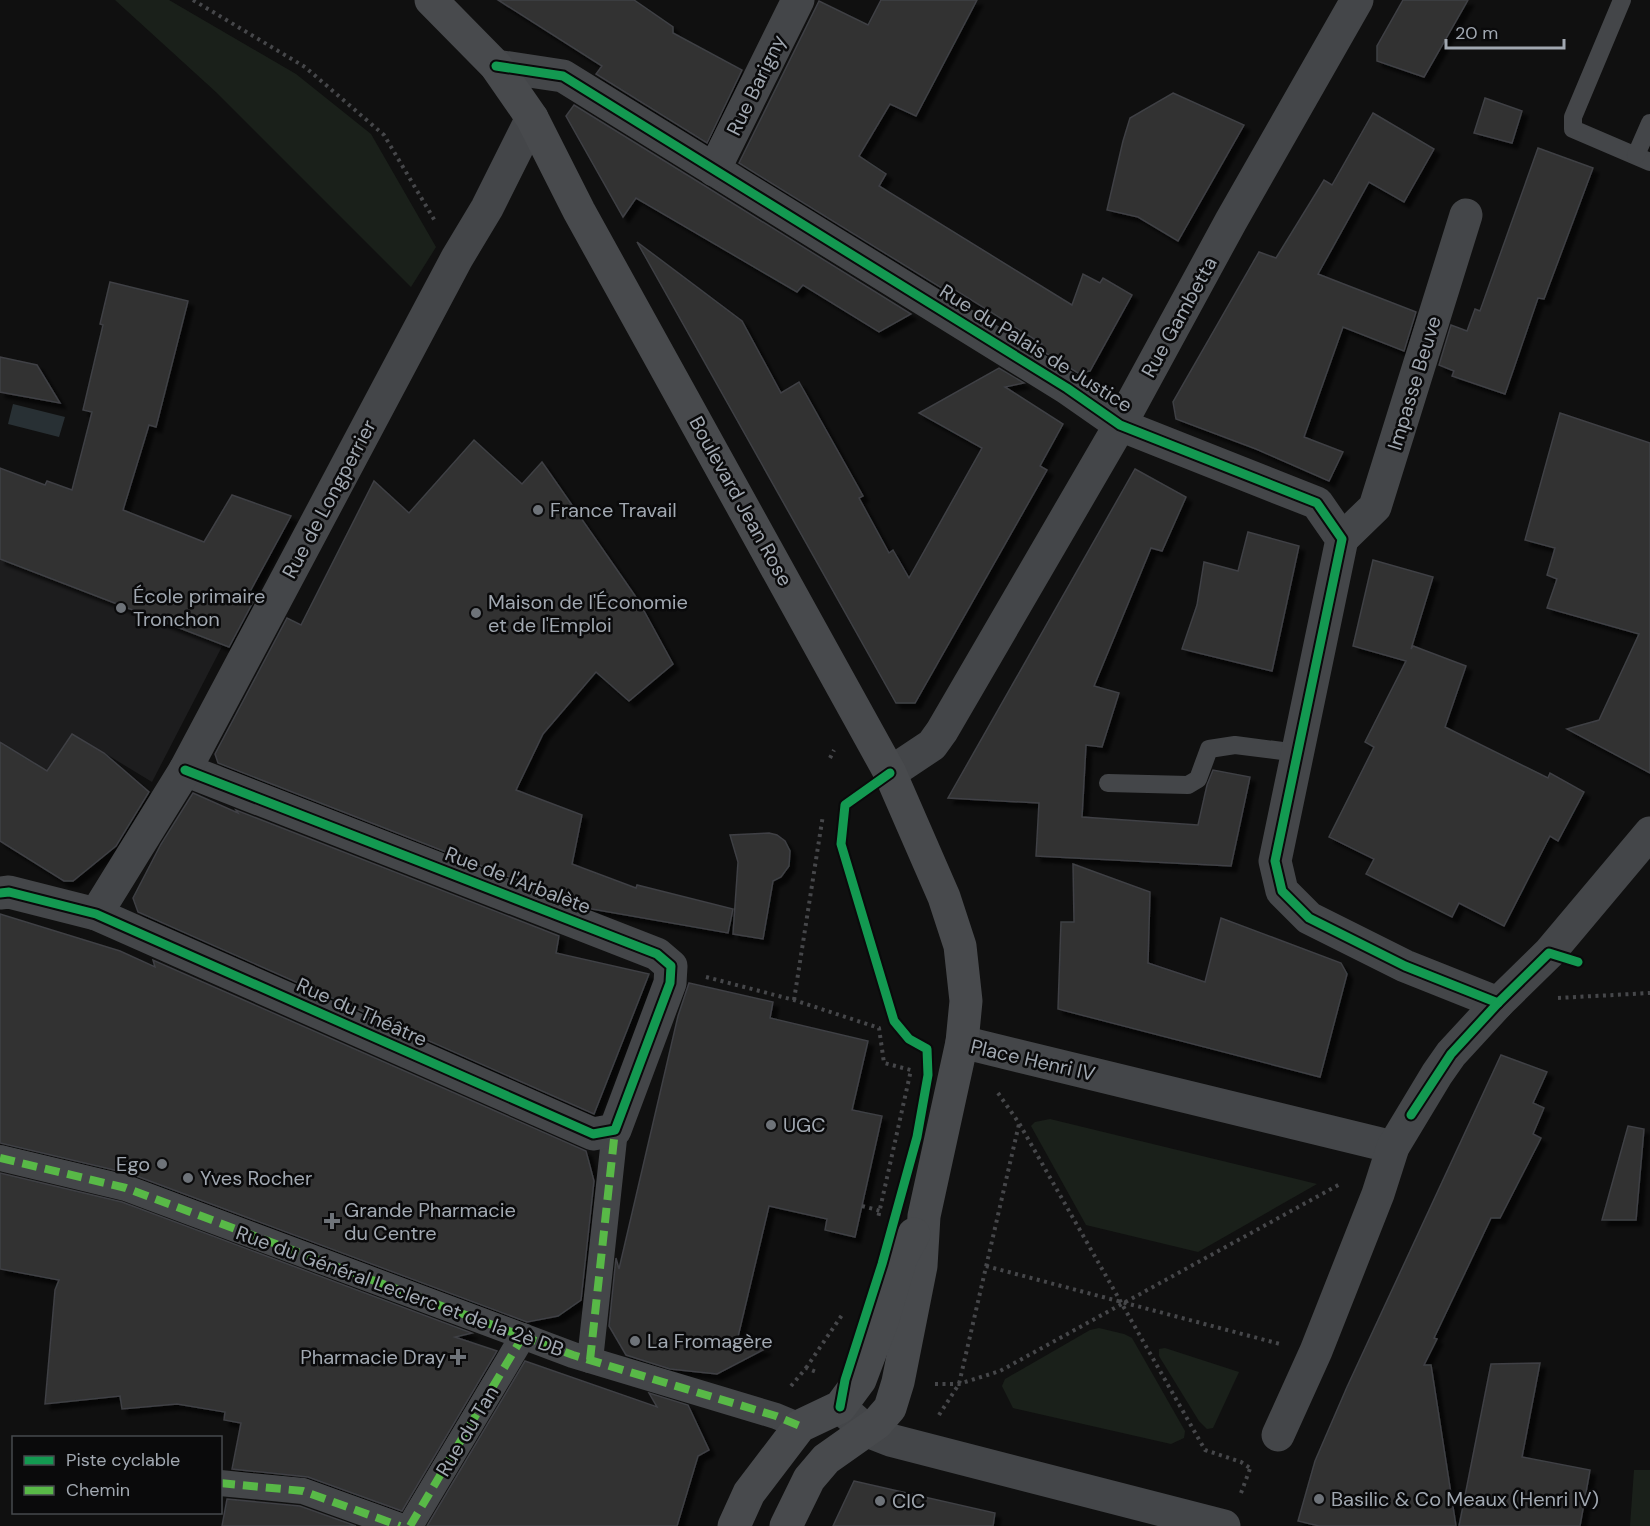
<svg xmlns="http://www.w3.org/2000/svg" width="1650" height="1526" font-family="'DM Sans',sans-serif">
<defs>
<filter id="shadow"><feDropShadow dx="5.5" dy="5.5" stdDeviation="1.5" flood-color="#0009"/></filter>
</defs>
<rect width="100%" height="100%" fill="#101010"/>
<path fill="#1d1d1e" d="M0,468L44,485L47,481L195,538L193,543L260,573L152,782L73,734L47,771L0,741Z"/>
<g fill="#1a201a">
<path d="M115,0H169L296,74L371,134L436,247L411,287L217,93Z"/>
<path d="M1050,1119L1317,1184L1198,1252L1086,1225L1031,1126L1035,1122Z"/>
<path d="M1099,1328L1124,1334L1132,1338L1185,1431L1184,1438L1171,1444L1013,1408L1002,1386L1005,1379L1090,1330Z"/>
<path d="M1165,1348L1239,1372L1213,1428L1207,1429L1199,1421L1159,1356V1349Z"/>
<path d="M1634,1470H1650V1526H1630Z"/>
</g>
<path fill="#283034" d="M13,404L65,417L59,437L8,424Z"/>
<g fill="#303133" stroke="#3f4044" stroke-width="1.5" filter="url(#shadow)">
<path d="M498,0H634L673,27V33L742,70L707,143L596,74L602,66Z"/>
<path d="M881,0H977L916,116L890,104L859,156L886,174L879,186L1072,305L1083,274L1100,283L1103,278L1132,295L1090,371L1078,373L1036,347L1042,344L954,289L948,292L739,163L819,1L868,25Z"/>
<path d="M1403,0H1468L1424,77L1377,61V46Z"/>
<path d="M1173,93L1244,125L1178,241L1138,217L1107,210L1123,141L1130,118Z"/>
<path d="M1485,98L1522,111L1512,143L1474,133Z"/>
<path d="M574,105L705,186L911,314L879,332L803,285L797,292L636,198L623,217L566,116Z"/>
<path d="M1373,113L1434,149L1404,202L1369,182L1318,274L1416,312L1404,351L1343,327L1304,437L1343,452L1329,481L1256,449L1176,419L1173,402L1259,252L1276,258L1324,180L1332,185Z"/>
<path d="M1538,148L1593,168L1544,299L1538,298L1505,394L1452,376L1454,371L1439,365L1451,325L1467,331L1475,309L1480,311Z"/>
<path d="M637,242L742,321L781,393L799,382L863,496L859,498L889,553L893,550L909,578L982,448L919,413L999,368L1024,383L1005,387L1063,424L1040,466L1047,470L915,703H896Z"/>
<path d="M110,282L188,301L156,427L149,425L123,510L204,542L232,495L291,516L246,599L253,602L229,647L0,559V468L45,485L47,481L72,490L92,412L83,410L103,325L100,324Z"/>
<path d="M0,357L37,365L60,403L0,392Z"/>
<path d="M1560,413L1650,443V773L1567,729L1599,720L1639,634L1547,608L1557,579L1547,575L1555,548L1525,540Z"/>
<path d="M474,440L522,484L542,462L638,600L673,664L629,701L596,672L543,734L516,790L582,815L572,864L636,888L637,885L733,909L728,933L592,909L218,763L215,754L287,618L301,625L374,481L409,513Z"/>
<path d="M1135,469L1186,497L1162,551L1151,548L1094,686L1119,693L1102,747L1086,745L1082,817L1198,825L1207,785L1213,770L1250,777L1231,866L1036,856L1039,803L948,798Z"/>
<path d="M1248,532L1299,546L1272,671L1182,649L1197,605L1204,562L1238,571Z"/>
<path d="M1373,560L1433,577L1411,649L1413,646L1466,666L1445,727L1548,778L1550,773L1584,792L1558,841L1550,836L1504,926L1459,903L1452,917L1366,874L1374,859L1329,837L1374,747L1365,742L1406,661L1353,646Z"/>
<path d="M72,734L104,753L149,792L116,846L73,881H64L0,841V742L47,771Z"/>
<path d="M193,793L238,813L236,810L559,936L556,953L649,974L594,1114L138,912L133,898L161,844Z"/>
<path d="M769,833L777,835L785,841L790,851L789,866L781,877L773,881L763,939L733,934L738,862L730,835Z"/>
<path d="M1073,864L1150,892L1148,963L1205,982L1221,918L1341,963L1347,974L1320,1077L1058,1009L1061,922H1074Z"/>
<path d="M0,914L120,951L155,967L153,960L586,1151L594,1181L581,1300L558,1316L527,1322L131,1174L0,1143Z"/>
<path d="M689,983L773,1002L770,1018L868,1041L852,1110L882,1116L855,1237L825,1230L827,1219L769,1206L737,1341L765,1349L717,1374L670,1369L626,1355L609,1326L616,1258L619,1269L678,1016Z"/>
<path d="M1501,1055L1547,1072L1533,1103L1544,1108L1533,1134L1541,1138L1500,1218H1491L1434,1338L1437,1339L1424,1365H1431L1456,1526H1319L1298,1521L1315,1461L1347,1387Z"/>
<path d="M1628,1126L1644,1129L1636,1220H1602Z"/>
<path d="M0,1173L122,1202L472,1333L455,1337L497,1351L402,1511L308,1477L232,1469L241,1423L224,1420L225,1412L177,1404L122,1409L120,1396L45,1404L55,1290L59,1280L0,1269Z"/>
<path d="M525,1361L657,1407L649,1393L688,1405L709,1450L698,1456L677,1526H427Z"/>
<path d="M1540,1363L1522,1457L1590,1470L1580,1526H1459L1491,1364Z"/>
<path d="M854,1481L995,1513L993,1526H833Z"/>
<path d="M227,1499L300,1506L356,1526H222Z"/>
</g>
<g fill="none" stroke-linecap="round" stroke-linejoin="round">
<g stroke="#46474a" stroke-width="4" stroke-dasharray="3 4.5" stroke-linecap="butt">
<path d="M193,0L305,67L384,135L435,221"/>
<path d="M830,758L834,750"/>
<path d="M706,977L794,1000L879,1028L884,1063L911,1070L878,1218"/>
<path d="M1558,998L1650,993"/>
<path d="M794,1000L823,815"/>
<path d="M998,1093L1019,1123L1205,1450L1241,1462L1250,1468"/>
<path d="M862,1206L881,1211"/>
<path d="M986,1266L1280,1344"/>
<path d="M806,1368L842,1315"/>
<path d="M935,1384H959L1000,1371L1342,1183"/>
<path d="M791,1386L806,1368L819,1373"/>
<path d="M939,1415L959,1384L1019,1124"/>
<path d="M1241,1493L1251,1466"/>
</g>
<g stroke="#444649" stroke-width="18">
<path d="M1622,0L1573,117V129L1650,162"/>
<path d="M1636,155L1650,123"/>
<path d="M1108,783L1188,785L1198,779L1209,749L1235,745L1298,753"/>
</g>
<g stroke="#444649" stroke-width="26">
<path d="M0,1158L126,1188L573,1355L776,1416L800,1426"/>
<path d="M590,1360L615,1130"/>
<path d="M220,1483L303,1491L400,1526"/>
<path d="M410,1526L523,1336"/>
</g>
<g stroke="#444649" stroke-width="33">
<path d="M496,66L563,76L1067,388L1120,425L1317,503L1342,539L1275,861L1282,891L1309,918L1405,966L1498,1003"/>
<path d="M714,170L798,0"/>
<path d="M1342,539L1375,507L1466,215"/>
<path d="M890,773L932,745L942,731L1120,425L1231,221L1357,0"/>
<path d="M0,893L9,892L96,914L593,1134L615,1130L670,983L671,966L657,954L185,770"/>
<path d="M96,914L185,770L457,258L487,208L532,118"/>
<path d="M962,1042L1393,1147"/>
<path d="M1278,1435L1316,1351L1378,1194L1393,1147L1437,1074L1451,1054L1498,1003L1549,953L1650,833"/>
</g>
<path stroke="#444649" stroke-width="33" d="M840,1407L867,1431L890,1440L1224,1526"/>
<g stroke="#484a4d" stroke-width="33">
<path d="M431,0L496,66L532,118L579,211L890,773L944,897L960,946L966,1001L962,1042L924,1216L921,1266L898,1382L890,1408L877,1423L826,1459L809,1479L786,1526"/>
<path d="M734,1526L749,1493L800,1426L840,1407L860,1380L883,1319L901,1258L914,1234"/>
</g>
<g stroke="#58b947" stroke-width="8" stroke-dasharray="15 8" stroke-linecap="butt">
<path d="M0,1158L126,1188L573,1355L776,1416L800,1426"/>
<path d="M590,1360L615,1130"/>
<path d="M220,1483L303,1491L400,1526"/>
<path d="M410,1526L523,1336"/>
</g>
<defs>
<g id="cycleway">
<path d="M496,66L563,76L1067,388L1120,425L1317,503L1342,539L1275,861L1282,891L1309,918L1405,966L1498,1003"/>
<path d="M0,893L9,892L96,914L593,1134L615,1130L670,983L671,966L657,954L185,770"/>
<path d="M1411,1115L1451,1054L1498,1003L1549,953L1578,962"/>
<path d="M840,1407L845,1380L882,1264L917,1137L928,1075L927,1049L909,1039L894,1021L841,844L845,805L890,773"/>
</g>
</defs>
<use href="#cycleway" stroke="#0a0a0b" stroke-width="13"/>
<use href="#cycleway" stroke="#139951" stroke-width="9"/>
</g>
<g fill="#6e7379" stroke="#0a0a0b" stroke-width="2">
<circle cx="538" cy="510" r="6"/>
<circle cx="121" cy="608" r="6"/>
<circle cx="476" cy="613" r="6"/>
<circle cx="771" cy="1125" r="6"/>
<circle cx="162" cy="1164" r="6"/>
<circle cx="188" cy="1178" r="6"/>
<path d="M329 1212h6v6h6v6h-6v6h-6v-6h-6v-6h6z"/>
<circle cx="635" cy="1341" r="6"/>
<path d="M455 1348h6v6h6v6h-6v6h-6v-6h-6v-6h6z"/>
<circle cx="1319" cy="1499" r="6"/>
<circle cx="880" cy="1501" r="6"/>
</g>
<g text-anchor="middle" dominant-baseline="central" stroke-width="5" stroke-linejoin="round" paint-order="stroke">
<g font-size="20" fill="#a1a8b1" stroke="#0a0a0b">
<text transform="translate(756 85) rotate(-64)">Rue Barigny</text>
<text transform="translate(1179 317) rotate(-61)">Rue Gambetta</text>
<text transform="translate(1036 348) rotate(32)">Rue du Palais de Justice</text>
<text transform="translate(1414 383) rotate(-73)">Impasse Beuve</text>
<text transform="translate(329 499) rotate(-62)">Rue de Longperrier</text>
<text transform="translate(741 501) rotate(61)">Boulevard Jean Rose</text>
<text transform="translate(518 880) rotate(21)">Rue de l'Arbalète</text>
<text transform="translate(362 1012) rotate(24)">Rue du Théâtre</text>
<text transform="translate(1033 1060) rotate(13)">Place Henri IV</text>
<text transform="translate(400 1291) rotate(20)">Rue du Général Leclerc et de la 2è DB</text>
<text transform="translate(467 1431) rotate(-59)">Rue du Tan</text>
</g>
<g font-size="20" fill="#a1a8b1" stroke="#0a0a0b" text-anchor="start">
<text x="550" y="510">France Travail</text>
<text x="133" y="596">École primaire<tspan x="133" dy="23">Tronchon</tspan></text>
<text x="488" y="602">Maison de l'Économie<tspan x="488" dy="23">et de l'Emploi</tspan></text>
<text x="783" y="1125">UGC</text>
<text x="150" y="1164" text-anchor="end">Ego</text>
<text x="200" y="1178">Yves Rocher</text>
<text x="344" y="1210">Grande Pharmacie<tspan x="344" dy="23">du Centre</tspan></text>
<text x="647" y="1341">La Fromagère</text>
<text x="446" y="1357" text-anchor="end">Pharmacie Dray</text>
<text x="1331" y="1499">Basilic &amp; Co Meaux (Henri IV)</text>
<text x="892" y="1501">CIC</text>
</g>
</g>
<rect x="12" y="1436" width="210" height="78" fill="#0a0a0b" stroke="#46494d" stroke-width="1.5"/>
<rect x="24" y="1456" width="30" height="9" fill="#139951" stroke="#46494d" stroke-width="1.5"/>
<text x="66" y="1466" font-size="18" fill="#a1a8b1">Piste cyclable</text>
<rect x="24" y="1486" width="30" height="9" fill="#58b947" stroke="#46494d" stroke-width="1.5"/>
<text x="66" y="1496" font-size="18" fill="#a1a8b1">Chemin</text>
<path d="M1446 39v9h118v-9" fill="none" stroke="#a1a8b1" stroke-width="3"/>
<text x="1455" y="39" font-size="18" fill="#a1a8b1" stroke="#0a0a0b" stroke-width="4.5" paint-order="stroke">20 m</text>
</svg>
